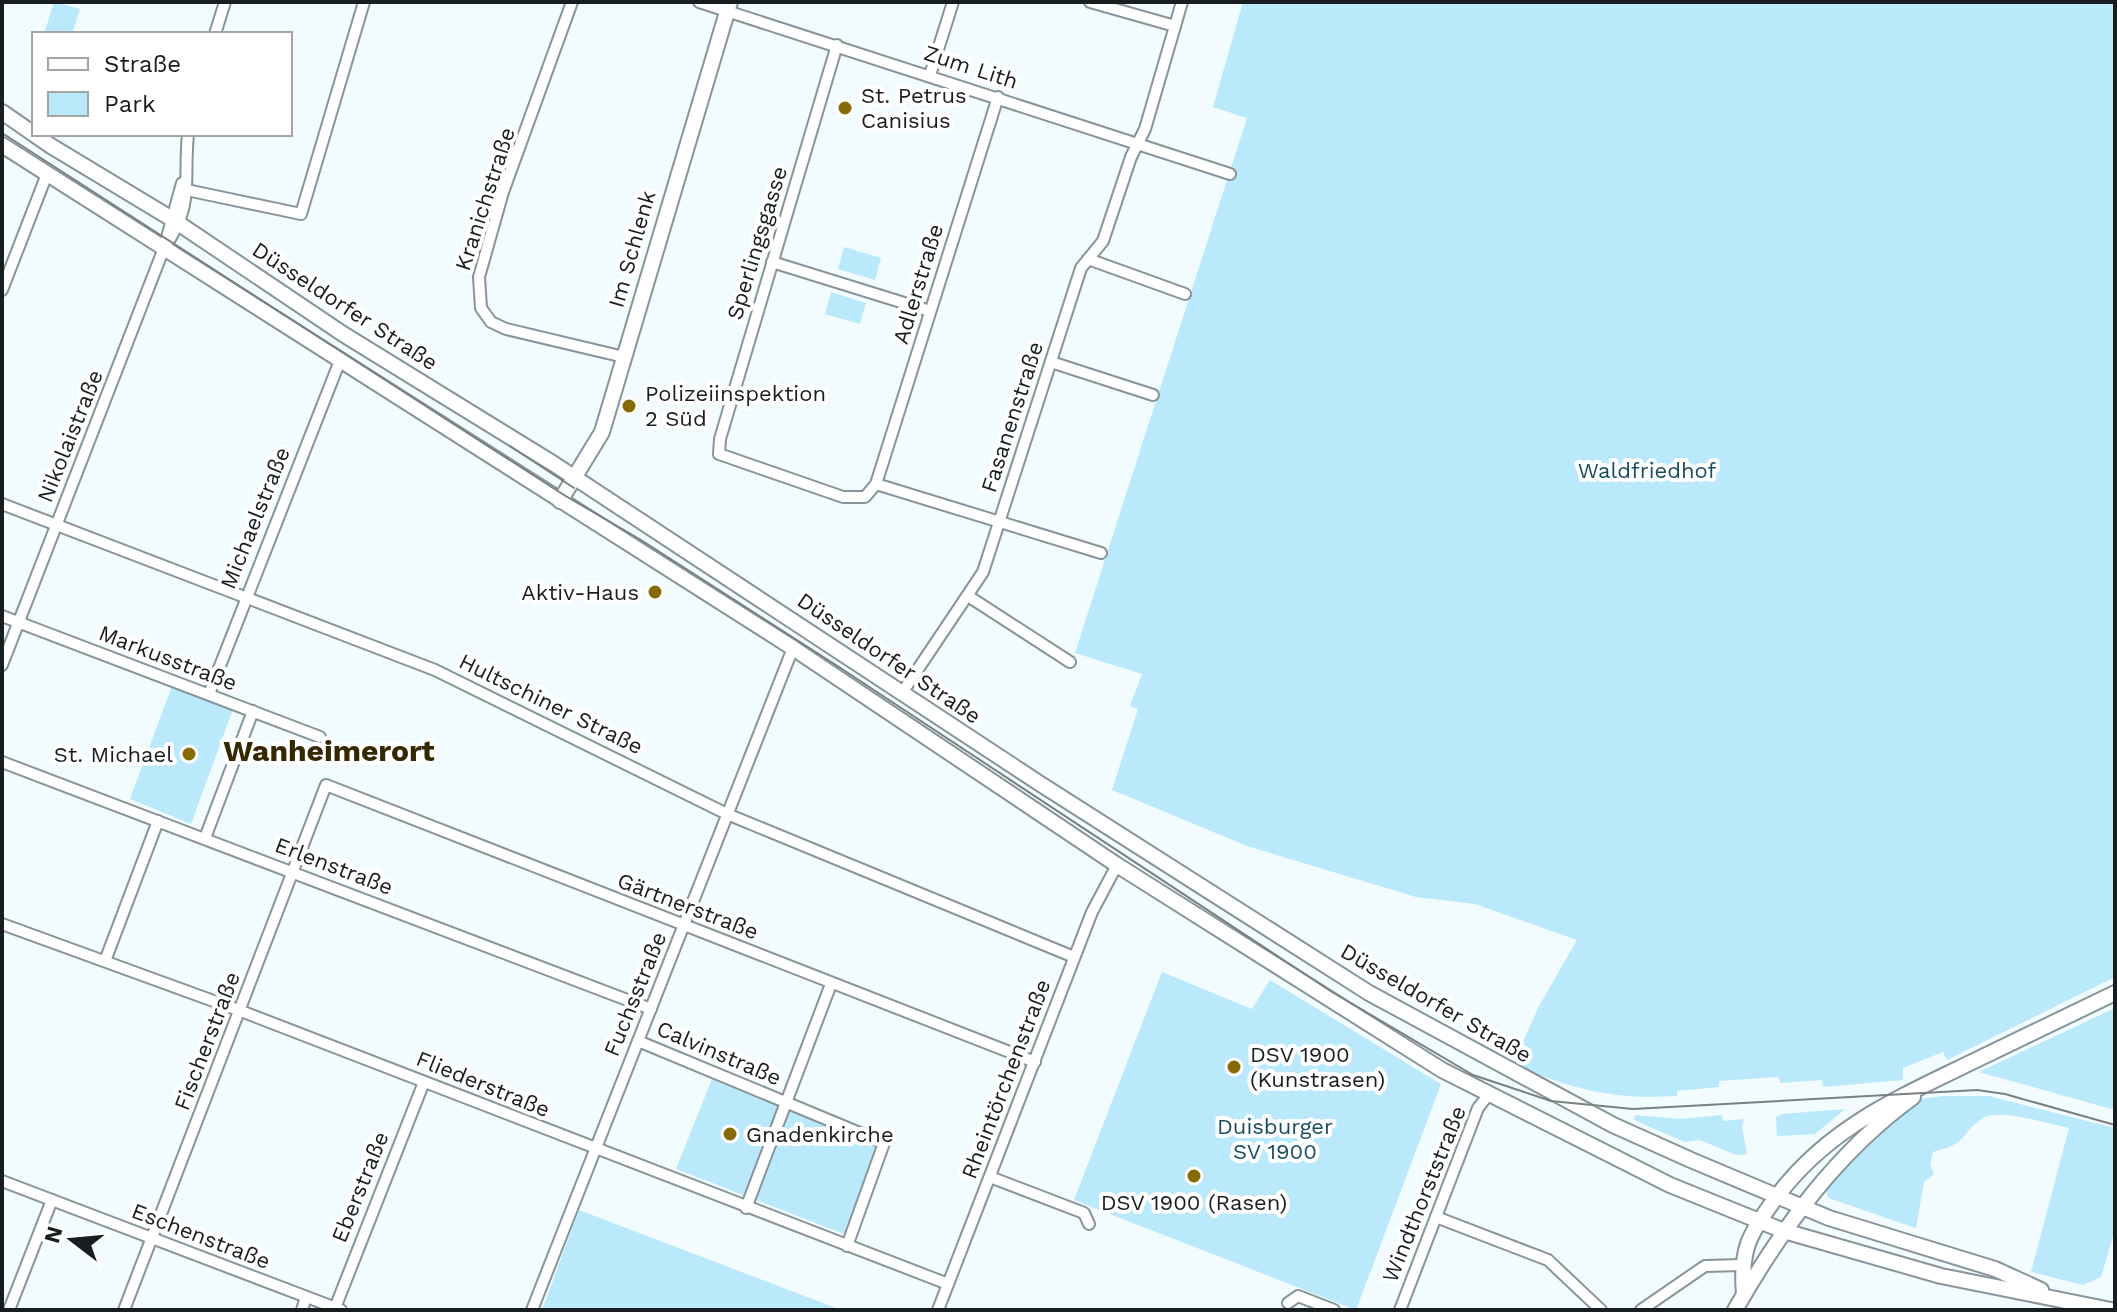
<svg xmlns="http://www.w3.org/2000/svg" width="2117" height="1312" font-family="'Work Sans',sans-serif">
<rect width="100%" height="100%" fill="#f2fbfe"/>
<g fill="#bae9fc">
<path d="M54,2L80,9L72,34H44Z"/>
<path d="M1243,2H2115V977L1947,1060L1943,1052L1903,1068V1080L1823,1087L1822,1080L1780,1083L1779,1077L1719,1081V1087L1677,1091V1096C1610,1100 1575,1089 1513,1065L1538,1008L1577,940L1475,904L1416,897L1247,846L1112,790L1138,709L1130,706L1142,674L1075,653L1247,118L1213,107Z"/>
<path d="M844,247L881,258L875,280L838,269Z"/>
<path d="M831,292L866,303L860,324L825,314Z"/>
<path d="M172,686L233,709L191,824L130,799Z"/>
<path d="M1162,972L1252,1009L1270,980L1441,1084L1356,1310L1074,1200Z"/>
<path d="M2115,1008V1110L1979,1072Z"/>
<path d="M712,1079L874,1145L876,1149L844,1234L676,1169Z"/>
<path d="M1944,1096H1989L2115,1128V1230L2101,1277L2083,1285L2031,1272L2069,1128C2050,1124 1999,1108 1983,1118C1959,1134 1970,1143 1933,1152L1930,1164L1934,1174L1924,1182L1916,1228L1828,1198L1826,1187L1881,1129L1919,1099Z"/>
<path d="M1845,1109L1815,1134L1777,1136L1776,1117L1782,1114Z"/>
<path d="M1635,1115L1680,1119L1722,1115L1723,1121L1744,1119L1742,1127L1747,1154L1736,1155L1700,1140L1685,1142L1634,1120Z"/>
<path d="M579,1210L841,1310H542Z"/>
</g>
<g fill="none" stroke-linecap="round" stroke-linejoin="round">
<defs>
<g id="street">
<path d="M572,2L503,192L479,277L481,308L491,322L506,329L624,357"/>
<path d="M699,2L1230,174"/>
<path d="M1090,2L1175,26"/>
<path d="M215,34L225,2"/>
<path d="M837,45L720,439L719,454L843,497H865L876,484L998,97"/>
<path d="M930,75L953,2"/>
<path d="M182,189L301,214L364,2"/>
<path d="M166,241L182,183"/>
<path d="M1088,259L1185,294"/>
<path d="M772,262L930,311"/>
<path d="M2,290L47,174"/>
<path d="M1051,362L1153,395"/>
<path d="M876,484L1101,553"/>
<path d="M2,504L435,670L727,814L1074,957"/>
<path d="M968,596L1070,662"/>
<path d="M2,616L320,737"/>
<path d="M2,665L164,248C195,204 183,183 188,134"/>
<path d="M902,693L983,572L1081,268L1103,241L1131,157L1145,129L1182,2"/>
<path d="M209,694L341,358"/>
<path d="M2,762L651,1009"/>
<path d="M205,838L253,711"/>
<path d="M2,924L241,1011L948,1284"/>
<path d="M105,961L158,821"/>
<path d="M638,1041L884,1143L847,1246"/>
<path d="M990,1177L1084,1213L1089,1224"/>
<path d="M2,1181L341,1310"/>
<path d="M746,1208L831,984"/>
<path d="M1436,1217L1548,1260L1601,1310"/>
<path d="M1288,1303L1298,1296L1334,1310"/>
<path d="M335,1308L424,1082"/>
<path d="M9,1310L52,1200"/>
<path d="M124,1310L326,785L1035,1062"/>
<path d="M302,1310L306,1297"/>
<path d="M532,1310L793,648"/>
<path d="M938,1310L1092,912L1117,865"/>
<path d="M1400,1310L1478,1108L1489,1094"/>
<path d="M1641,1310L1705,1266L1742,1265"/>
</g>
<g id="secondary">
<path d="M2,112L51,146L172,219L343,334L554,464L1042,785L1369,993L1613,1125L1691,1160L1829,1218L1995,1269L2041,1290"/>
<path d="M2,145L793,648L1117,865L1442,1070L1670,1185L1784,1231L1941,1276L2111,1310"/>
<path d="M560,501L602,432L730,2"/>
<path d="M1744,1294C1740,1250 1749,1234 1775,1199C1826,1129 1896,1099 1972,1062C2020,1039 2067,1016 2115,993"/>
<path d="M1735,1310C1782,1228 1836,1153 1913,1097"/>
</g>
</defs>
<use href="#street" stroke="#879499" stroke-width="14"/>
<use href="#secondary" stroke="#879499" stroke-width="18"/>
<use href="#street" stroke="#fff" stroke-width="10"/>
<use href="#secondary" stroke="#fff" stroke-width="14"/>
<g stroke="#798082" stroke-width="2">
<path d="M2,133L564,495L641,540L839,667L1332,992L1473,1075L1551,1101L1633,1109L1977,1090L2005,1094L2115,1125"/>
<path d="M510,446L574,488"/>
</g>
</g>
<g fill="#876a05" stroke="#fff" stroke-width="3">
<circle cx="845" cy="108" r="8"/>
<circle cx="629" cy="406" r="8"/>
<circle cx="655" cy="592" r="8"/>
<circle cx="189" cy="754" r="8"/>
<circle cx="1234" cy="1067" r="8"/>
<circle cx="730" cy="1134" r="8"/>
<circle cx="1194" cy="1176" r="8"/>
</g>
<g text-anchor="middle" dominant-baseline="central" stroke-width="8" stroke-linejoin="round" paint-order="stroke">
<g font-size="22" fill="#181d1f" stroke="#fff">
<text transform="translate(971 67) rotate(18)">Zum Lith</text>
<text transform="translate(485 199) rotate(-72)">Kranichstraße</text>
<text transform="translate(757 243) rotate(-73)">Sperlingsgasse</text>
<text transform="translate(632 249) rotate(-74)">Im Schlenk</text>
<text transform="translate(918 284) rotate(-73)">Adlerstraße</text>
<text transform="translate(345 306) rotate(33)">Düsseldorfer Straße</text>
<text transform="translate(1012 417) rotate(-72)">Fasanenstraße</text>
<text transform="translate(70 436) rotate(-68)">Nikolaistraße</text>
<text transform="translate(255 518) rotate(-68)">Michaelstraße</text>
<text transform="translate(168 658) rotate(21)">Markusstraße</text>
<text transform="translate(889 658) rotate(34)">Düsseldorfer Straße</text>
<text transform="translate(551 704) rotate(26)">Hultschiner Straße</text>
<text transform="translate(334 866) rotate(21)">Erlenstraße</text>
<text transform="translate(688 906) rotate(21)">Gärtnerstraße</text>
<text transform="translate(635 994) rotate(-68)">Fuchsstraße</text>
<text transform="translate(1436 1003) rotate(30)">Düsseldorfer Straße</text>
<text transform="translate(207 1041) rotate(-69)">Fischerstraße</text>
<text transform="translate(719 1053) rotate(23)">Calvinstraße</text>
<text transform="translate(1006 1079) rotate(-69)">Rheintörchenstraße</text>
<text transform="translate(483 1084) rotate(22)">Fliederstraße</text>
<text transform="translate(360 1187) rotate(-68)">Eberstraße</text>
<text transform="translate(1424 1194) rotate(-68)">Windthorststraße</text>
<text transform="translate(201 1236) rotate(21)">Eschenstraße</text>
</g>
<g font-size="22" fill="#181d1f" stroke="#fff" text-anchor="start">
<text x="861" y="95">St. Petrus<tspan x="861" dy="25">Canisius</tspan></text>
<text x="645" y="393">Polizeiinspektion<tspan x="645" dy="25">2 Süd</tspan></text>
<text x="639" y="592" text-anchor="end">Aktiv-Haus</text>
<text x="173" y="754" text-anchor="end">St. Michael</text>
<text x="1250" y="1054">DSV 1900<tspan x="1250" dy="25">(Kunstrasen)</tspan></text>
<text x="746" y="1134">Gnadenkirche</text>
<text x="1194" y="1202" text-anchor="middle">DSV 1900 (Rasen)</text>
</g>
<g font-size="22" fill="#194d5e" stroke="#fff">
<text x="1647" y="470">Waldfriedhof</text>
<text x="1275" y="1126">Duisburger<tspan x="1275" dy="25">SV 1900</tspan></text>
</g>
<g font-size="30" font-weight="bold" fill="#352700" stroke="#fff">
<text x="329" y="750">Wanheimerort</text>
</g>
</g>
<rect width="2117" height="1312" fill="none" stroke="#181d1f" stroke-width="8"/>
<rect x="32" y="32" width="260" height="104" fill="#ffffff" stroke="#a3a5a5" stroke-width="2"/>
<rect x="48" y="58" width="40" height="12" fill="#ffffff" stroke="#a3a5a5" stroke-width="2"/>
<text x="104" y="72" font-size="24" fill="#181d1f">Straße</text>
<rect x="48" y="92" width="40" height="24" fill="#bae9fc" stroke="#a3a5a5" stroke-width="2"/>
<text x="104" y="112" font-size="24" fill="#181d1f">Park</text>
<g transform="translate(72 1240) rotate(286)" stroke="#ffffff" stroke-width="6" paint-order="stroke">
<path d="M0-6L14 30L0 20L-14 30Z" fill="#181d1f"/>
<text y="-12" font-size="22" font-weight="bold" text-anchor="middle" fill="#181d1f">N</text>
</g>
</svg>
